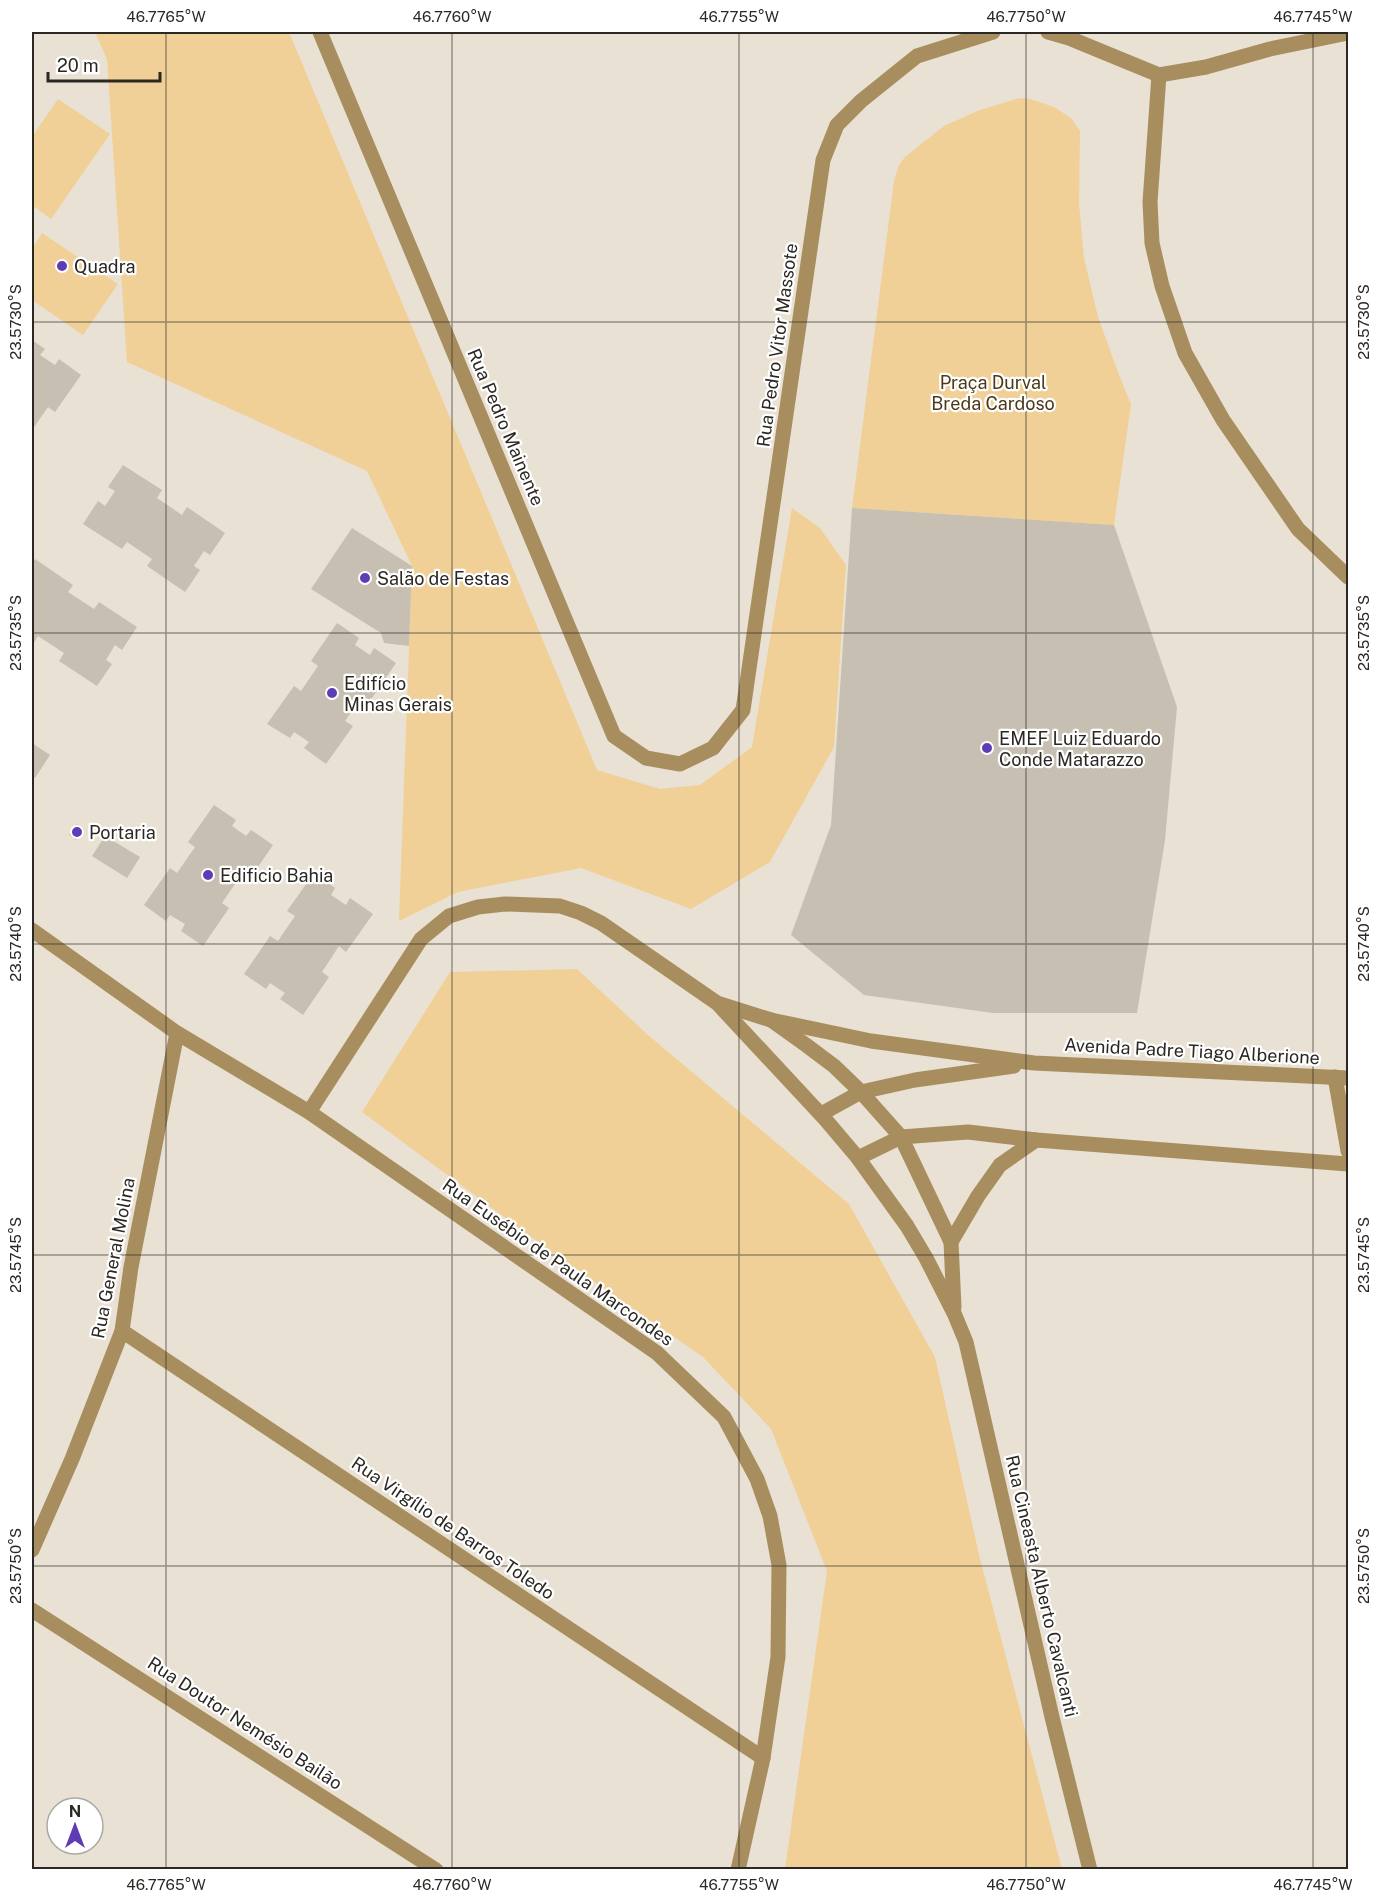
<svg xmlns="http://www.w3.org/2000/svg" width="1380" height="1901" font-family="'Public Sans',sans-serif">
<rect width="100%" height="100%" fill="#e9e1d3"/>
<g fill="#f0d097">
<path d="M95,32H289L597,770L660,789L700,785L752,747L792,508L820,528L846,565L834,747L770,862L691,909L581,868L458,892L399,921L412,566L367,471L127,362L107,59Z"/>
<path d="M1020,98L1030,99L1054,107L1071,118L1080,131L1079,203L1084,258L1098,317L1119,375L1131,404L1114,525L852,508L894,181L899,165L905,157L944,126L980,110Z"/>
<path d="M58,99L110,134L51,219L32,205V137Z"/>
<path d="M42,233L118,284L83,335L32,300V249Z"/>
<path d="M577,969L648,1035L849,1204L935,1357L980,1559L1062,1869H785L827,1571L771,1429L703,1357L568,1264L362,1112L450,972Z"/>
</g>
<g fill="#c7bfb1">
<path d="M32,340L45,349L40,355L55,365L59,359L81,375L55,412L48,407L32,430Z"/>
<path d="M123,465L162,490L157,498L182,515L187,507L225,533L210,555L204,551L194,566L200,570L185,592L147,566L152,559L127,542L122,549L83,524L98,501L105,506L115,491L108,487Z"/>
<path d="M852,508L1114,525L1177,707L1165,840L1137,1013H993L864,995L791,935L831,825Z"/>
<path d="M352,528L412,566L409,646L384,643L381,633L311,589Z"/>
<path d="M35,559L73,585L68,592L94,609L99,602L137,627L122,650L115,645L106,660L112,664L97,686L59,661L64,653L38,636L32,646V564Z"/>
<path d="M337,623L359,638L355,645L370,655L374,648L396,663L370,701L362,696L345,721L353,726L326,764L304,748L309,742L294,732L290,738L267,724L294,686L301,691L318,666L311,661Z"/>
<path d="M32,743L50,755L35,778L32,775Z"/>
<path d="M214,805L236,820L232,826L246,836L251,830L273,845L247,883L239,878L222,903L229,908L203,946L181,931L185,924L170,915L166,921L144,905L170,868L177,873L195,847L188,842Z"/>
<path d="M77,824L84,829L76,840L69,835Z"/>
<path d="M105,836L140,857L127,878L92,856Z"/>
<path d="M314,873L335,888L331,895L346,905L350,898L373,914L346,952L339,946L322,972L329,977L303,1015L280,999L285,993L270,983L266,989L244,974L270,936L278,941L295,916L287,911Z"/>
</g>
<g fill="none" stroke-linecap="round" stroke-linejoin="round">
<g stroke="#a88e5e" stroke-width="15">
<path d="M320,32L614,736L646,758L680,764L713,748L743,710L823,160L837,125L861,101L917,56L993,32"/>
<path d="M1048,32L1069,38L1159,75L1206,67L1270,49L1348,33"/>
<path d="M1159,75L1150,202L1152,243L1162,286L1185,353L1223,420L1298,529L1348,577"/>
<path d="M32,930L177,1033L309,1112L657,1353L724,1417L757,1479L770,1516L779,1565L778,1657L763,1758L738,1870"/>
<path d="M720,1004L771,1020L806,1045L834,1066L861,1092L901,1137L951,1242L954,1307"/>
<path d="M771,1020L871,1041L1034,1063L1348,1078"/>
<path d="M1335,1077L1348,1151"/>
<path d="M309,1112L421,939L449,916L478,907L505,904L560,906L581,913L601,923L717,1003L825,1119L858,1158L907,1226L926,1258L954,1313L966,1342L1052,1717L1090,1870"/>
<path d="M821,1114L861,1092L915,1080L1014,1066"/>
<path d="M858,1158L901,1137L968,1132L1036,1140L1348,1164"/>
<path d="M951,1242L978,1196L1000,1165L1036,1140"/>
<path d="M122,1331L763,1758"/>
<path d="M32,1550L72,1459L122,1331L131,1267L177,1033"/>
<path d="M32,1610L436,1870"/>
</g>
</g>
<path fill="none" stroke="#2b2823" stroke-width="1.5" stroke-opacity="0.45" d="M166,32V1870M452,32V1870M739,32V1870M1026,32V1870M1313,32V1870M32,322H1348M32,633H1348M32,944H1348M32,1255H1348M32,1566H1348"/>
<g fill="#603cb4" stroke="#fff" stroke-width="2">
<circle cx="62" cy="266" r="6"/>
<circle cx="365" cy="578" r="6"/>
<circle cx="332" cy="693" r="6"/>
<circle cx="987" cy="748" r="6"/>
<circle cx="77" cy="832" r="6"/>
<circle cx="208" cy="875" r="6"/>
</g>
<g text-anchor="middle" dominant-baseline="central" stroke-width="4.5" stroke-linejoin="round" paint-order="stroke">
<g font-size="18" fill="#2b2823" stroke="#fff" text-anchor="start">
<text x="74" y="266">Quadra</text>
<text x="377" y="578">Salão de Festas</text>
<text x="344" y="683">Edifício<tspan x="344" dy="21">Minas Gerais</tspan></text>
<text x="999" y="738">EMEF Luiz Eduardo<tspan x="999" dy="21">Conde Matarazzo</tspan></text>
<text x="89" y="832">Portaria</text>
<text x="220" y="875">Edificio Bahia</text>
</g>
<g font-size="18" fill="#2b2823" stroke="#fff">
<text transform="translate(777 345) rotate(-82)">Rua Pedro Vitor Massote</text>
<text transform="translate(506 427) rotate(67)">Rua Pedro Mainente</text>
<text transform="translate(1192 1051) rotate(3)">Avenida Padre Tiago Alberione</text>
<text transform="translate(113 1258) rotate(-79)">Rua General Molina</text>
<text transform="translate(558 1262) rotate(35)">Rua Eusébio de Paula Marcondes</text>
<text transform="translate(453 1528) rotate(34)">Rua Virgílio de Barros Toledo</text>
<text transform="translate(1042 1586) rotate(77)">Rua Cineasta Alberto Cavalcanti</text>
<text transform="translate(245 1723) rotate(33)">Rua Doutor Nemésio Bailão</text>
</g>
<g font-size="18" fill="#4a391a" stroke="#fff">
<text x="993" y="382">Praça Durval<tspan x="993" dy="21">Breda Cardoso</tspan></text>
</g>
</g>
<rect width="1380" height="1901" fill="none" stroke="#ffffff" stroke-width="66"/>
<g transform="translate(75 1826)"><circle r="28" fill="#ffffff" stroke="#aaa9a7" stroke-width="1.5"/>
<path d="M0-4.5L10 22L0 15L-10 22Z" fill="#603cb4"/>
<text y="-9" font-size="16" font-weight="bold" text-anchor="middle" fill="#2b2823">N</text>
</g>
<path d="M48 72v9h112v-9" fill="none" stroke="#2b2823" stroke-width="3"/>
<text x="57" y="72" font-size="18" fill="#2b2823" stroke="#ffffff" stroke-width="4.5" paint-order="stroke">20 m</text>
<rect x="33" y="33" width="1314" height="1835" fill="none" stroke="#2b2823" stroke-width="2"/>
<g font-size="15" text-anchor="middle" fill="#2b2823">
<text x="166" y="22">46.7765°W</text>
<text x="452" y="22">46.7760°W</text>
<text x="739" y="22">46.7755°W</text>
<text x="1026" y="22">46.7750°W</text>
<text x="1313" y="22">46.7745°W</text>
<text transform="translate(16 322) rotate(-90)" y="5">23.5730°S</text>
<text transform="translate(1364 322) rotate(-90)" y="5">23.5730°S</text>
<text transform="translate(16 633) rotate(-90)" y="5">23.5735°S</text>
<text transform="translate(1364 633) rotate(-90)" y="5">23.5735°S</text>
<text transform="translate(16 944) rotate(-90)" y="5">23.5740°S</text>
<text transform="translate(1364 944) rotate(-90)" y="5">23.5740°S</text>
<text transform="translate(16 1255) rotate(-90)" y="5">23.5745°S</text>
<text transform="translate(1364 1255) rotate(-90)" y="5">23.5745°S</text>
<text transform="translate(16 1566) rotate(-90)" y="5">23.5750°S</text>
<text transform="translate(1364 1566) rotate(-90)" y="5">23.5750°S</text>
<text x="166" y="1890">46.7765°W</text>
<text x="452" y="1890">46.7760°W</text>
<text x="739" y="1890">46.7755°W</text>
<text x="1026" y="1890">46.7750°W</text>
<text x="1313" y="1890">46.7745°W</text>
</g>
</svg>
